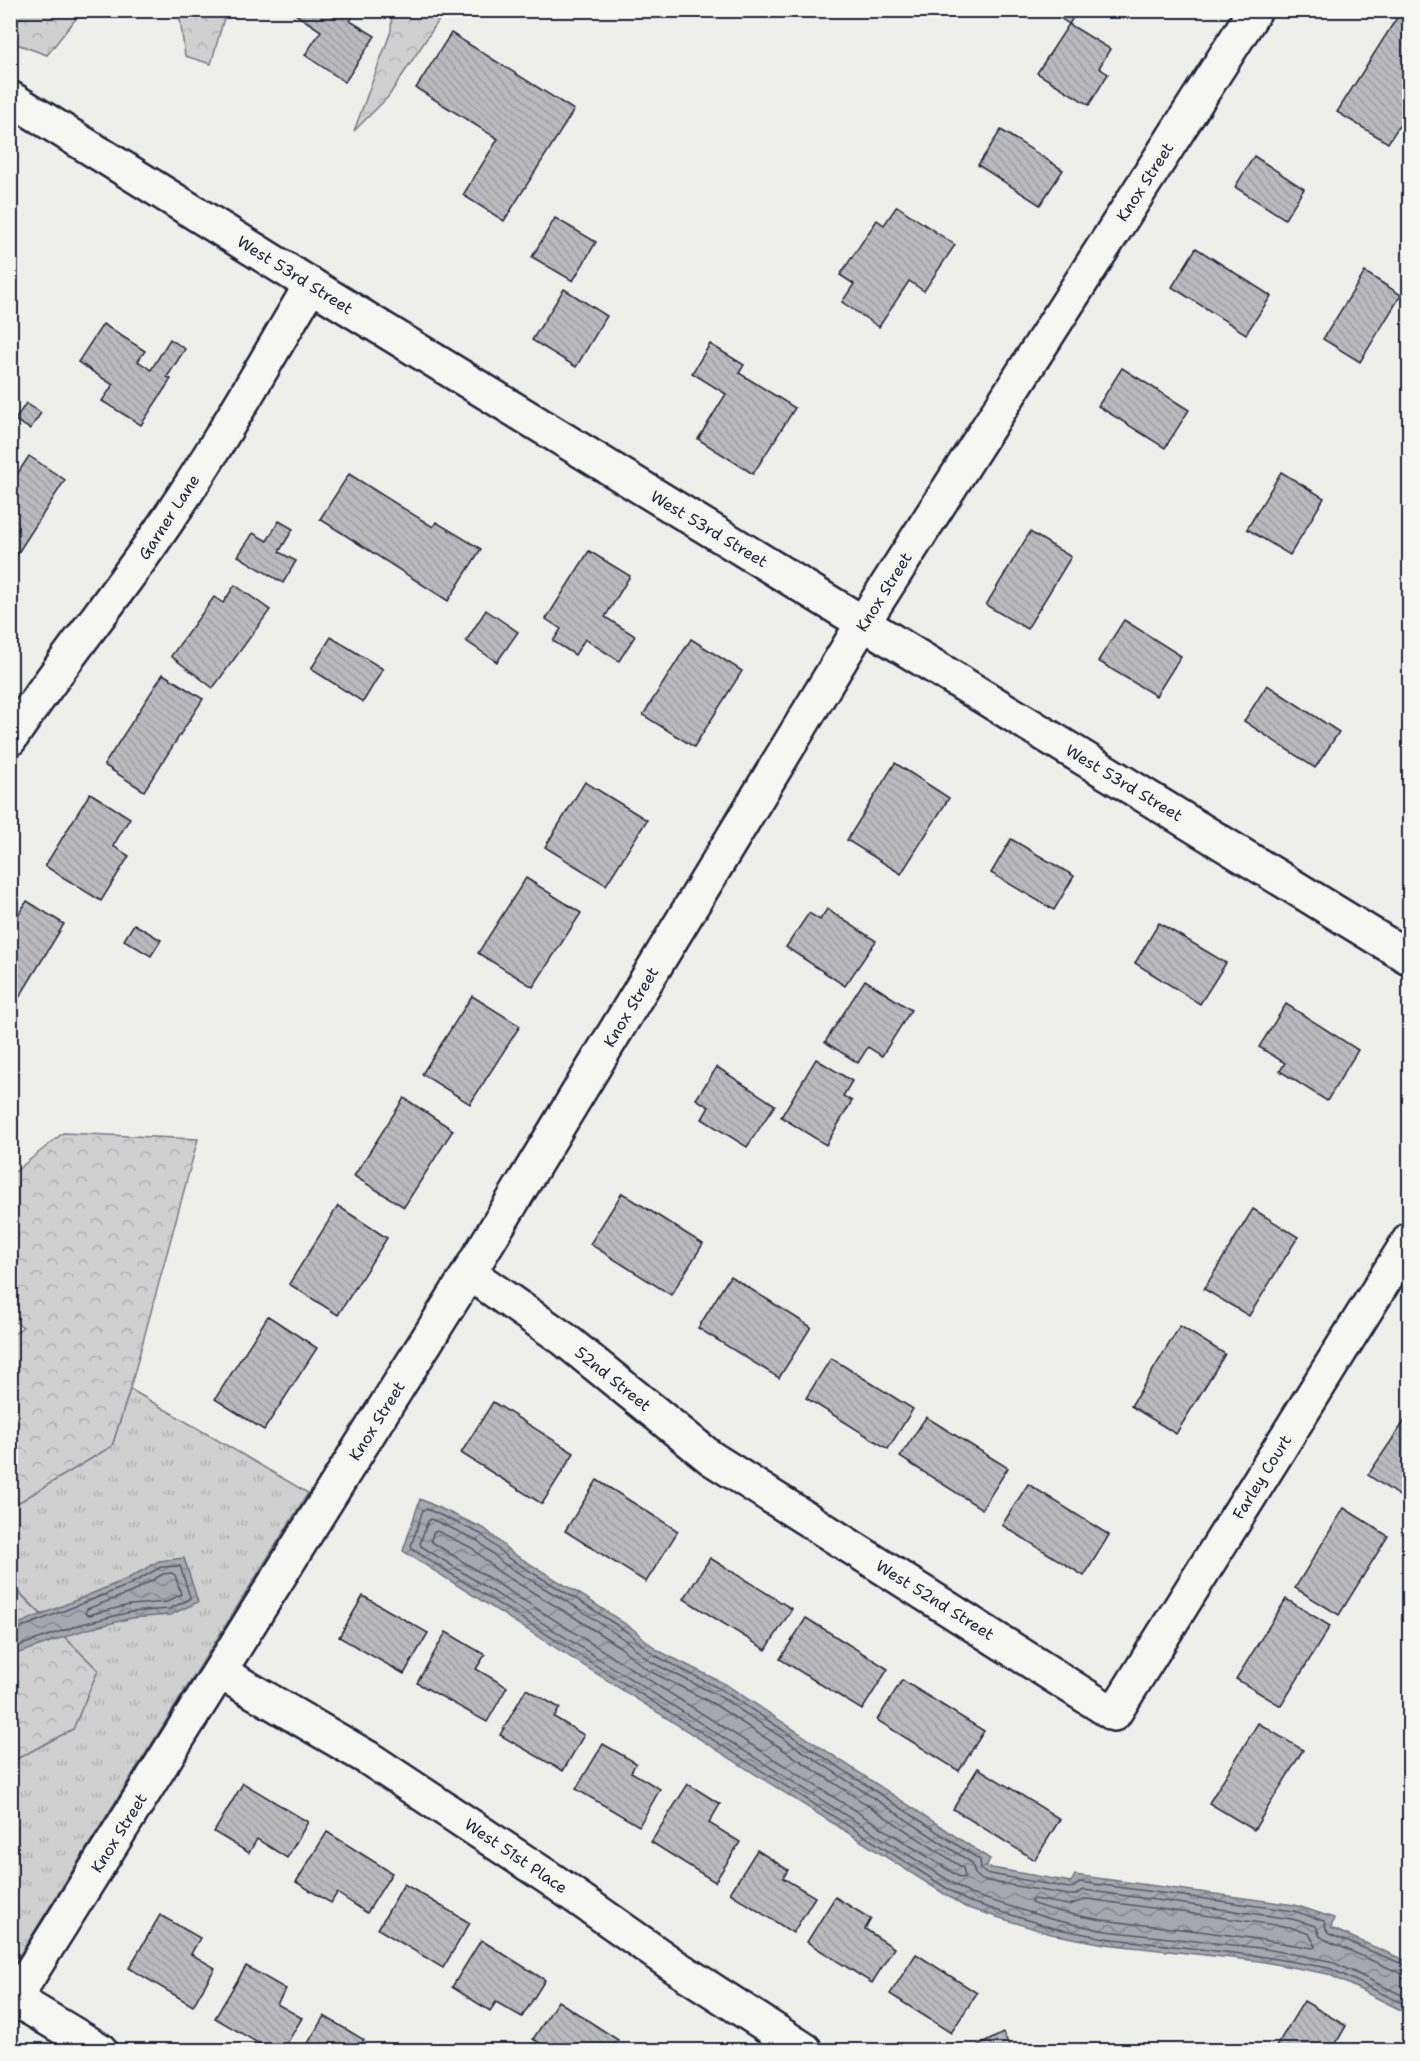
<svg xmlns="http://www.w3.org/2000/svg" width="1420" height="2061" font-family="'Shantell Sans',sans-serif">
<defs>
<pattern id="grass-tufts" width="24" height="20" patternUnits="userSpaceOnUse" patternTransform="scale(1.5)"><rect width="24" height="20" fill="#d0d0d1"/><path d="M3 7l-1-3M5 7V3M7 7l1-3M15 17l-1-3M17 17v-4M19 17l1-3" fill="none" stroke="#b2b2b4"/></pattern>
<pattern id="forest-crowns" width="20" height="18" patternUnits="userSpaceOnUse" patternTransform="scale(1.5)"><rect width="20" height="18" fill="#d0d0d1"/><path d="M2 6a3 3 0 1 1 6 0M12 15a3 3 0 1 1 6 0" fill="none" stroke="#b2b2b4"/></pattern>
<pattern id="water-waves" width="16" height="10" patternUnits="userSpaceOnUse" patternTransform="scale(1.5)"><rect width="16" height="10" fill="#a7a7af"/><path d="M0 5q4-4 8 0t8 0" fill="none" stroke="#888890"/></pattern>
<pattern id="building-back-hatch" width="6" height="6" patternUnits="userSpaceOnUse" patternTransform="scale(1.5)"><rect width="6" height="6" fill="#bbbbbf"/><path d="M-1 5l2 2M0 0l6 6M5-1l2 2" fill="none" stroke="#a0a0a5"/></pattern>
</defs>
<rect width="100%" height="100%" fill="#eeeeeb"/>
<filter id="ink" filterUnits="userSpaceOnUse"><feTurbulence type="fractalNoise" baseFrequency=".0167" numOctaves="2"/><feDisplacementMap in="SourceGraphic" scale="12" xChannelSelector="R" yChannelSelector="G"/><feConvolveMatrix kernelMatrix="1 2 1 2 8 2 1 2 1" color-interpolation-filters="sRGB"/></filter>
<g filter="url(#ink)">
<path fill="url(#grass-tufts)" stroke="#797986" stroke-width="1.5" d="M130,1389L308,1493L11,1969V1762L73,1729L98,1670L11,1584V1507L112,1446Z"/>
<g fill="url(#forest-crowns)" stroke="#797986" stroke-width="1.5">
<path d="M19,11V10L82,11L47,55L11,42V25Z"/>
<path d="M179,11H226L211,64L185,56Z"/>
<path d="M392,11H445L388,97L354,131L391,31Z"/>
<path d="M63,1133L198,1139L130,1389L112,1446L11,1507V1336L23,1327L11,1319V1175Z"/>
<path d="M10,1584L98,1670L73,1729L11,1762Z"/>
</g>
<g fill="url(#water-waves)" stroke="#727281" stroke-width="1.5">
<path d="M420,1499L485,1529L512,1553L586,1598L633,1629L657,1650L725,1684L990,1859L986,1867L1071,1882L1075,1875L1295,1905L1334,1918L1331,1928L1409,1962V2014L1328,1974L1259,1961L1105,1944L1051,1934L965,1907L403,1551Z"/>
<path d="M184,1558L198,1602L170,1615L132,1618L84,1630L11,1656V1627L127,1579L159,1561Z"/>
</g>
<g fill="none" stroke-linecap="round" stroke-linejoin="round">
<g stroke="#575769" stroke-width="1.5">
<path d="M437,1531L472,1548L499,1572L574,1617L620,1647L646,1669L714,1704L963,1868L965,1877L961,1878L432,1542L431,1540L433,1533Z"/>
<path d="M172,1573L175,1575L181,1594L167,1602L130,1605L88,1615L85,1613L87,1609L132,1592L163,1574Z"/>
<path d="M10,1632L129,1585L161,1567L180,1566L190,1597L188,1600L169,1609L131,1612L82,1624L10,1649"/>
<path d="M1033,1899L1069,1905L1087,1899L1290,1927L1309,1934L1316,1946L1313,1948C1272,1941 1232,1935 1190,1930C1137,1924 1084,1921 1033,1904L1031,1901Z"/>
<path d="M1410,1967L1329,1934L1326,1929L1324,1921L1294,1911L1080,1882L1074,1887L1069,1888L985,1873L981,1869L980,1860L722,1690L654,1655L630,1634L583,1603L508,1558L481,1534L427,1509L423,1510L411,1546L412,1549L967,1901L1053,1928L1105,1938L1259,1956L1329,1968L1410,2007"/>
<path d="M1410,1975L1402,1974L1326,1940L1320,1936L1316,1926L1292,1919L1084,1890L1075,1895H1068L982,1880L975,1874L972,1863L719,1696L651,1662L625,1640L579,1609L504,1564L477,1540L431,1519L428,1521L420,1543L421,1546L970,1894L1054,1920L1106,1931L1260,1948L1330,1961L1410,1999"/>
</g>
</g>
<g fill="url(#building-back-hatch)" stroke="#22223b" stroke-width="1.5">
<path d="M289,10H357L350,21L375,36L345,82L305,55L321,31Z"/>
<path d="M1048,10H1078L1069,24Z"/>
<path d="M1398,16L1410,23V109L1388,143L1337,112Z"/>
<path d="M1069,24L1110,49L1099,68L1108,74L1089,105L1037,73Z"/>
<path d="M451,33L574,110L504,221L463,195L498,139L416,88Z"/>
<path d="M1001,130L1063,170L1040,205L978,165Z"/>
<path d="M1254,156L1304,189L1285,219L1235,187Z"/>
<path d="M897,206L955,245L924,291L909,281L879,327L842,302L854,284L840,275L877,220L884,225Z"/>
<path d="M555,218L596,242L573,281L532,257Z"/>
<path d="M1196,248L1271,296L1246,334L1172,287Z"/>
<path d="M1365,272L1401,295L1360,362L1323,339Z"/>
<path d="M564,289L607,316L576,367L532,340Z"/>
<path d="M103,324L145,351L138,361L151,370L170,339L185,349L167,377L171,379L141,425L102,401L113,385L78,362Z"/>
<path d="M710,344L744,365L739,373L795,408L753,474L698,439L726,394L692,373Z"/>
<path d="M1122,368L1189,410L1165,448L1098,406Z"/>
<path d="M26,403L41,413L30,429L15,420Z"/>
<path d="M29,456L65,480L12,562L10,560V485Z"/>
<path d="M1281,472L1324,498L1290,555L1247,529Z"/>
<path d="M349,474L433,527L436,522L481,549L448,601L320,519Z"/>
<path d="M279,521L293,529L279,552L296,561L283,583L238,556L253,533L267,541Z"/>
<path d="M1030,532L1071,557L1027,629L986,605Z"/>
<path d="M589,551L630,576L605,617L635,636L619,661L585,639L575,655L553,641L561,629L546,619Z"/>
<path d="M235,585L270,610L213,688L171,656L214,597L223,603Z"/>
<path d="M486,610L518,632L497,662L466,641Z"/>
<path d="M1124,620L1181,656L1156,696L1098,661Z"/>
<path d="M331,637L383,669L363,702L311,669Z"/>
<path d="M691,639L742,671L694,747L643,715Z"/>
<path d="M163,674L203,699L144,791L104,765Z"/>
<path d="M1267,685L1339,732L1315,768L1244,721Z"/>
<path d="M895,763L949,798L901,874L847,840Z"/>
<path d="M585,782L647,820L606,885L545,847Z"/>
<path d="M90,793L130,818L113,846L129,856L101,901L45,866Z"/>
<path d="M1011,839L1074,876L1054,910L991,873Z"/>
<path d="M526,878L581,913L533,987L478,953Z"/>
<path d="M27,901L64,924L19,998L10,993V927Z"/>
<path d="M827,909L876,941L845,986L786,947L809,913L820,920Z"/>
<path d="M1159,923L1226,963L1200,1004L1135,963Z"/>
<path d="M134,924L161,940L151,956L124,940Z"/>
<path d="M865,980L911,1010L882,1056L868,1047L858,1063L825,1042Z"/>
<path d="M472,996L520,1026L470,1104L422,1074Z"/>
<path d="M1286,1004L1358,1050L1327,1101L1280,1071L1285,1063L1259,1047Z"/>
<path d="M816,1059L852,1081L843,1096L852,1101L826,1145L781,1117Z"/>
<path d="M717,1067L775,1105L747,1147L702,1119L709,1107L696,1099Z"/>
<path d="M404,1098L453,1130L404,1207L354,1176Z"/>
<path d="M622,1193L703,1244L671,1295L590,1244Z"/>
<path d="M338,1206L387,1238L338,1315L289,1284Z"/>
<path d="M1253,1209L1298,1237L1249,1316L1204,1289Z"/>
<path d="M730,1276L811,1327L779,1378L698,1328Z"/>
<path d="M268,1316L317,1348L264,1430L215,1399Z"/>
<path d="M1180,1326L1225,1354L1176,1434L1131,1406Z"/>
<path d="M831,1358L913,1409L888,1449L806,1398Z"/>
<path d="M493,1402L574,1453L542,1504L461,1453Z"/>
<path d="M1410,1413V1503L1368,1475Z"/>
<path d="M926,1417L1008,1468L982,1509L900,1457Z"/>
<path d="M597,1480L678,1531L646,1582L565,1531Z"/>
<path d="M1028,1484L1109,1535L1084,1576L1002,1525Z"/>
<path d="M1344,1508L1388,1536L1339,1615L1295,1588Z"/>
<path d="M710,1558L792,1609L766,1650L684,1599Z"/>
<path d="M363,1596L428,1633L404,1674L339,1637Z"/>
<path d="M1286,1599L1330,1626L1281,1706L1236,1679Z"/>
<path d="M806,1618L888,1669L862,1710L780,1659Z"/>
<path d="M446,1632L485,1655L476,1669L507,1687L487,1722L417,1683Z"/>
<path d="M902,1680L984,1731L959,1771L877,1720Z"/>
<path d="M526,1689L560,1708L554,1717L584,1735L563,1771L500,1735Z"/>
<path d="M1258,1723L1303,1750L1254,1830L1209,1803Z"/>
<path d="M603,1744L636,1763L631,1772L660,1789L639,1826L576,1789Z"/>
<path d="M978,1768L1060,1819L1035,1860L953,1809Z"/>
<path d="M243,1783L308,1822L287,1858L257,1839L249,1853L214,1832Z"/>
<path d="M688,1784L720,1804L709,1823L740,1842L715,1882L651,1842Z"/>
<path d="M327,1832L392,1873L367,1913L337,1893L331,1903L296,1882Z"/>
<path d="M757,1850L788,1870L783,1878L815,1897L793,1933L730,1893Z"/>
<path d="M404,1884L470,1923L443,1968L378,1929Z"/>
<path d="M835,1897L871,1919L865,1929L894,1948L872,1983L807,1942Z"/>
<path d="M160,1915L200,1938L191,1954L215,1968L193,2006L129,1968Z"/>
<path d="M481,1940L545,1980L522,2017L496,2002L490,2011L452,1987Z"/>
<path d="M916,1954L977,1993L951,2033L890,1994Z"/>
<path d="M246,1966L286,1989L277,2004L302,2018L283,2050H270L215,2018Z"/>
<path d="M558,2001L618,2040L611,2050H550L533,2039Z"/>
<path d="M1304,2001L1346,2026L1332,2050H1274Z"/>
<path d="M324,2016L364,2040L357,2050H304Z"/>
<path d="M1003,2033L1012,2050H970Z"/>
</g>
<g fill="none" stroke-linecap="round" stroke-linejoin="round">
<defs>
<g id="minor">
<path d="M10,98L311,285L1410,958"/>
<path d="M10,739C60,664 117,595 167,521C219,445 264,364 311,285"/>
<path d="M469,1273L564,1339L711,1458L1114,1714L1410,1239"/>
<path d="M220,1672L368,1758L552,1880L676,1967L805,2050"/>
<path d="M15,1999L100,2050"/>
<path d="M10,2006L469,1273L863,623L1255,10"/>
</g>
</defs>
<use href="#minor" stroke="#22223b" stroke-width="38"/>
<use href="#minor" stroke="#f6f6f2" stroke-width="33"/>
</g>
</g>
<g text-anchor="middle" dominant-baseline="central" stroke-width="4.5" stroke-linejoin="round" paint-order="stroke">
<g font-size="16" fill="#22223b" stroke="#f6f6f2">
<text transform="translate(1145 182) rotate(-57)">Knox Street</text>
<text transform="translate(295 275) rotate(32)">West 53rd Street</text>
<text transform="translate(169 517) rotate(-57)">Garner Lane</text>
<text transform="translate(709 529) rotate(31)">West 53rd Street</text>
<text transform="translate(884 592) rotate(-58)">Knox Street</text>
<text transform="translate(1124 783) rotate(31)">West 53rd Street</text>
<text transform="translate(631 1007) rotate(-59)">Knox Street</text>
<text transform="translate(613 1379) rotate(39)">52nd Street</text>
<text transform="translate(377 1421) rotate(-58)">Knox Street</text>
<text transform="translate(1262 1477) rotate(-58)">Farley Court</text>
<text transform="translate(935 1600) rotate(32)">West 52nd Street</text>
<text transform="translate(119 1833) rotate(-58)">Knox Street</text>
<text transform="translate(516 1856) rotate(34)">West 51st Place</text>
</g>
</g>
<rect width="1420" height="2061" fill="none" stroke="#f6f6f2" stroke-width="36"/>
<rect x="18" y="18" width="1384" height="2025" fill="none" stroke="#22223b" stroke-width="2" filter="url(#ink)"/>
</svg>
